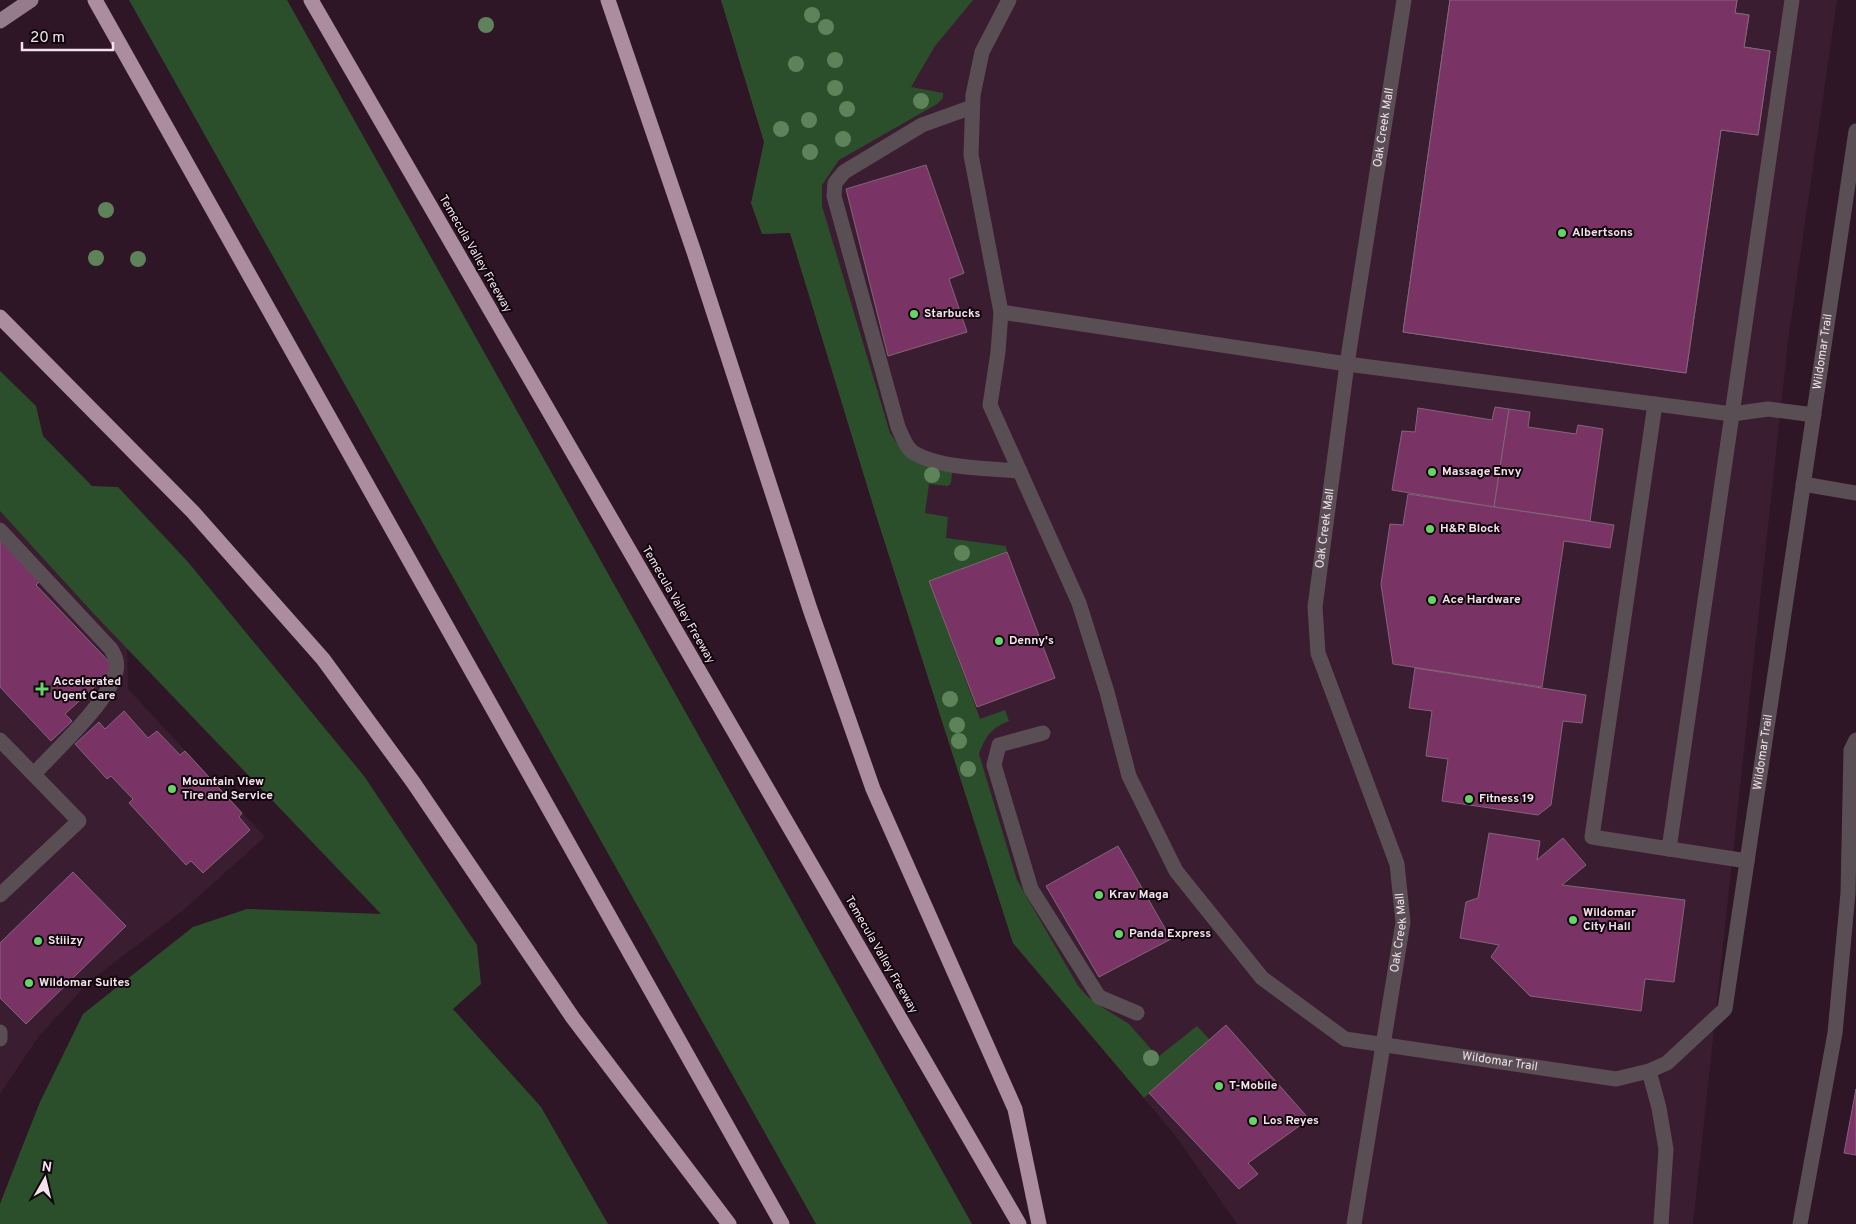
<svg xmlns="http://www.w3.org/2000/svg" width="1856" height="1224" font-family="Overpass,sans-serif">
<rect width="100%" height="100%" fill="#2e1627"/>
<g fill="#3b1d31">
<path d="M721,0H1837L1788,341L1693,1224H1237L1175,1135L1013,943L876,515L790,233L762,234L751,203L764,142Z"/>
<path d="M0,511L127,648L128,689L265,837L181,912L91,980L39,1036L0,1094Z"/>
</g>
<g fill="#2c4f2b">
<path d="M129,0H287L972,1224H816Z"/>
<path d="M721,0H973L935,46L911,87L943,93V98L937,104L839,160L822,185V206L890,433L898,445L949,469L952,473L951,483L948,486L929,484L925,513L948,517L946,538L1006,546L1007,552L929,581L980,719L1005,710L1009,721C991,728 985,737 979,754L1017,880L1078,986L1088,997L1105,1009L1129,1024L1158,1057L1197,1026L1210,1040L1144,1098L1013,943L876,515L790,233L762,234L751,203L764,142Z"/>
<path d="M0,371L36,406L43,436L92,486L118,487L188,562L364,776L477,945L481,984L453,1009L541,1107L608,1224H0V1204L21,1150L40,1102L83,1014L193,927L247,909L381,914L94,614L0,511Z"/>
</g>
<g fill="#7a3365" stroke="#836578">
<path d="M1450,0H1737L1735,13L1749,15L1744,47L1770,51L1758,135L1721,130L1686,373L1403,332Z"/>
<path d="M1450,0H1737L1735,13L1749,15L1744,47L1770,51L1758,135L1721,130L1686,373L1403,332Z"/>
<path d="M926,165L964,273L949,279L967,332L888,356L846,189Z"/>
<path d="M1495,407L1509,409L1494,507L1392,490L1402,431L1415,432L1418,408L1492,420Z"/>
<path d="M1509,409L1530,412L1528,427L1576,434L1578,425L1603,429L1590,521L1494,507Z"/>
<path d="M1408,494L1614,525L1610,548L1564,541L1542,687L1393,664L1381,584L1390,524L1403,525Z"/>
<path d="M0,537L41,580L36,585L115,668L65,714L72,721L51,741L0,687Z"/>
<path d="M1007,552L1055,678L977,707L929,581Z"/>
<path d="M1415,668L1586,695L1582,723L1563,721L1551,805L1538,815L1442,801L1448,759L1426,756L1432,711L1409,708Z"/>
<path d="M124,711L148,738L157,731L180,755L185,751L242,813L239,817L250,830L203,873L191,861L186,865L129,803L133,799L111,776L107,779L75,744L99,722L105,729Z"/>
<path d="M1489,833L1540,841L1537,860L1563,838L1586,865L1562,885L1685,900L1674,982L1645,979L1641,1011L1530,996L1491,957L1499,945L1460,938L1466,902L1478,898Z"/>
<path d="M1118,846L1171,939L1099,977L1046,886Z"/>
<path d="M73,872L126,926L26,1024L0,998V943Z"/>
<path d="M1226,1025L1309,1119L1248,1163L1258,1174L1239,1189L1149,1093Z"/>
<path d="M1856,1089V1155L1844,1153Z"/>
</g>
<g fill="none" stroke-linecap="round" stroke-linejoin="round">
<g stroke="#5a4e55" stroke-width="15">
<path id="s1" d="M1009,0L982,52L973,95L971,155L1001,312L998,352L990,405L1079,603L1107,692L1129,776L1176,871L1262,978L1345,1039L1616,1079L1649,1071L1667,1063L1725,1009L1856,131"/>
<path d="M972,107L922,125L844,172L835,183L834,196L898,427C902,436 906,448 914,453C941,469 989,468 1020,471"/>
<path d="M1001,312L1347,364L1732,414L1768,409L1814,415"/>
<path d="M1655,404L1592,837L1747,861"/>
<path d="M1803,484L1856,493"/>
<path d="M0,530L111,649C115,656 118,662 116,671C109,702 56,750 34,774"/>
<path d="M1043,733L999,745L994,765L1031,889L1099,997L1137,1013"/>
<path d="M0,740L79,821L0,895"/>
<path d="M1669,849L1792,0"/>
<path d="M0,1032V1039"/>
<path d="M1649,1071L1659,1108L1666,1149L1661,1224"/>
<path id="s2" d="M1354,1224L1403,922L1397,864L1318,653L1315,607L1347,364L1404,0"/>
<path d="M1800,1224L1835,1033L1848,893L1851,750L1856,740"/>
</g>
<path stroke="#957b8b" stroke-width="15" d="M0,21L31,0"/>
<g stroke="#ac8da0" stroke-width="15">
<path d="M95,0L782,1224"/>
<path d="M311,0L1019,1224"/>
<path d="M608,0L695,255L810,609L873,789L1015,1109L1039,1224"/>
<path d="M0,317L193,512L323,659L413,782L573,1018L729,1224"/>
</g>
</g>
<g fill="#5e835a">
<circle cx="812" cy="15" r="8"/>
<circle cx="486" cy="25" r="8"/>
<circle cx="826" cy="27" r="8"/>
<circle cx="835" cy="60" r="8"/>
<circle cx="796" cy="64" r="8"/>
<circle cx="835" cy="88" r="8"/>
<circle cx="921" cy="101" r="8"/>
<circle cx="847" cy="109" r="8"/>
<circle cx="809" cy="120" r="8"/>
<circle cx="781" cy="129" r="8"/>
<circle cx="843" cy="139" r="8"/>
<circle cx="810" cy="152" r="8"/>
<circle cx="106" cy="210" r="8"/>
<circle cx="96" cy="258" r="8"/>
<circle cx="138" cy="259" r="8"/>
<circle cx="932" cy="475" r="8"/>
<circle cx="962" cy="553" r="8"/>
<circle cx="950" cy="699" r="8"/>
<circle cx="957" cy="725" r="8"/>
<circle cx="959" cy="741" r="8"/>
<circle cx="968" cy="769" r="8"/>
<circle cx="1151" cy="1058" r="8"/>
</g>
<g fill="#66d466" stroke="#10060c" stroke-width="2">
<circle cx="1562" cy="233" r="5"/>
<circle cx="914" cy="314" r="5"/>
<circle cx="1432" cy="472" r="5"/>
<circle cx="1430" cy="529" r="5"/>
<circle cx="1432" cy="600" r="5"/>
<circle cx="999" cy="641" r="5"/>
<path d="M39.5 681.5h5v5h5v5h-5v5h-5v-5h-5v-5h5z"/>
<circle cx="172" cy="789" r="5"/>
<circle cx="1469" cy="799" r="5"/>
<circle cx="1099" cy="895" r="5"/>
<circle cx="1573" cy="920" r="5"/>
<circle cx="1119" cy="934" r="5"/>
<circle cx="38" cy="941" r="5"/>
<circle cx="29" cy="983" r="5"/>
<circle cx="1219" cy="1086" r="5"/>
<circle cx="1253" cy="1121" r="5"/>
</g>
<g text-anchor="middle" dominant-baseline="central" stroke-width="4" stroke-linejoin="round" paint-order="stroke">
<g font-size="12" fill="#f3e1ec" stroke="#10060c">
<text stroke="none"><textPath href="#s2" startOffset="1120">Oak Creek Mall</textPath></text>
<text transform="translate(475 254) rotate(60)">Temecula Valley Freeway</text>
<text stroke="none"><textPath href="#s1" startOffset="2231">Wildomar Trail</textPath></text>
<text stroke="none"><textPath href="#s2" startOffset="715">Oak Creek Mall</textPath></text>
<text transform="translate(678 605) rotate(60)">Temecula Valley Freeway</text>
<text stroke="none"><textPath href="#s1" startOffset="1826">Wildomar Trail</textPath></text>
<text stroke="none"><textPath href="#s2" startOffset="295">Oak Creek Mall</textPath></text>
<text transform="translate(881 955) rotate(60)">Temecula Valley Freeway</text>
<text stroke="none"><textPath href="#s1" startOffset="1316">Wildomar Trail</textPath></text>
</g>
<g font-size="12" font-weight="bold" fill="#f3e1ec" stroke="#10060c" text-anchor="start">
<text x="1572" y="233">Albertsons</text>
<text x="924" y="314">Starbucks</text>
<text x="1442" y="472">Massage Envy</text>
<text x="1440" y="529">H&amp;R Block</text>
<text x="1442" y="600">Ace Hardware</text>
<text x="1009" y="641">Denny's</text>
<text x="53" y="682">Accelerated<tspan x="53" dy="14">Ugent Care</tspan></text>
<text x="182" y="782">Mountain View<tspan x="182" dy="14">Tire and Service</tspan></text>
<text x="1479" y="799">Fitness 19</text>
<text x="1109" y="895">Krav Maga</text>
<text x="1583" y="913">Wildomar<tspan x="1583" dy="14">City Hall</tspan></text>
<text x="1129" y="934">Panda Express</text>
<text x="48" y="941">Stiiizy</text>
<text x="39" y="983">Wildomar Suites</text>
<text x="1229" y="1086">T-Mobile</text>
<text x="1263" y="1121">Los Reyes</text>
</g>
</g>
<g transform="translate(45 1179) rotate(8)" stroke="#10060c" stroke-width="4" paint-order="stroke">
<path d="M0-4L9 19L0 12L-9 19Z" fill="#f3e1ec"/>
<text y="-8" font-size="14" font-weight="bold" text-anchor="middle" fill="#f3e1ec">N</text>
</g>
<path d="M22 42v8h91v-8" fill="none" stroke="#f3e1ec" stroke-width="2.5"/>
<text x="30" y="42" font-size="15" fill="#f3e1ec" stroke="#10060c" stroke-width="4" paint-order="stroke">20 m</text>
</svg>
